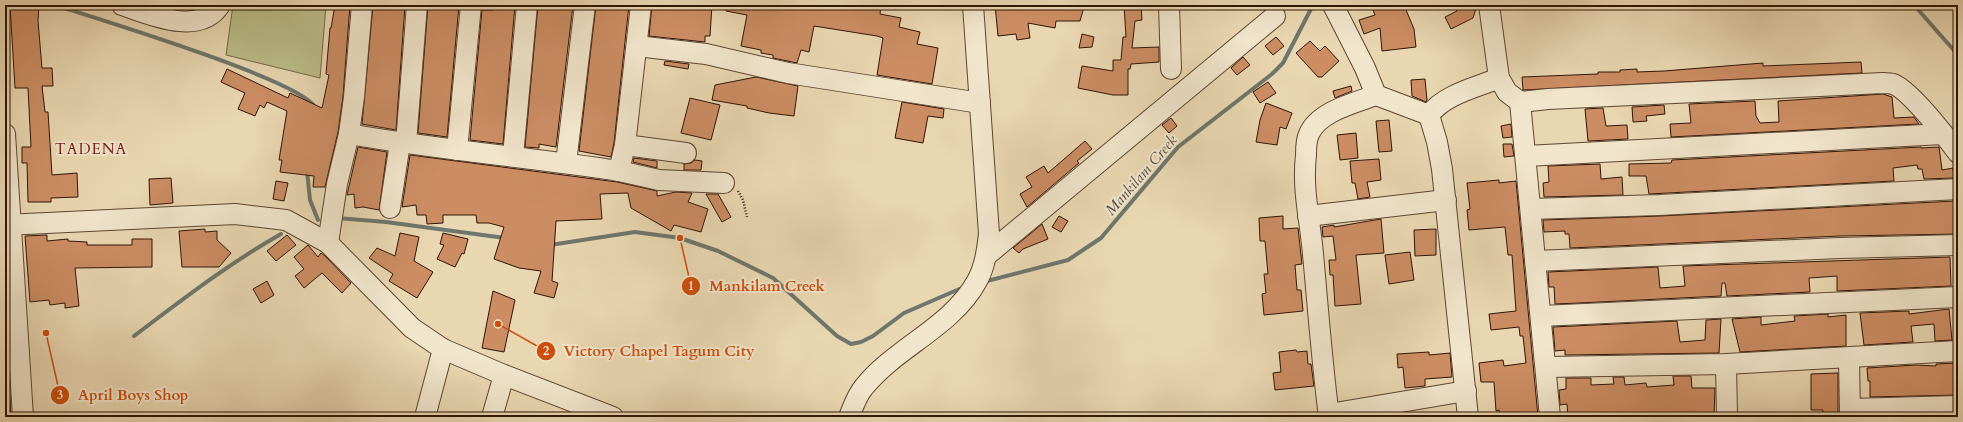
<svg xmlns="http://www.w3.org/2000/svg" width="1963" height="422" font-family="Cardo,serif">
<rect width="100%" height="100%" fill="#e9d7b1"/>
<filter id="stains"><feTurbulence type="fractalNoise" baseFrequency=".005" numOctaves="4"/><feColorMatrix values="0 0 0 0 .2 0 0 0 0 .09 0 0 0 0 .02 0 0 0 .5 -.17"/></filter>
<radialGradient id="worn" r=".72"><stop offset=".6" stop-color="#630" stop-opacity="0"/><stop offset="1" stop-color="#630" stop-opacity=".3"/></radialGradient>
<path fill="#bbbd88" stroke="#756848" d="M233,5H326L320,78L226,55Z"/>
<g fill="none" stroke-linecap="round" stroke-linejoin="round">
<g stroke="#6e766d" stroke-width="4">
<path d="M55,5C95,18 300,80 315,107"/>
<path d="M1914,5L1958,55"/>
<path d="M307,171L310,200L318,220"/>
<path d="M337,218L386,222L505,238"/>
<path d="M550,245L635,232L680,238L718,251L773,278L837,336L851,344L861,342L873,336L904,313L964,287"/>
<path d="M987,281L1068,260L1101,238L1178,147L1272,74L1283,63L1313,5"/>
<path d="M134,336C182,300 228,264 281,234"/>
</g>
</g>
<g fill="#cc8d63" stroke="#2f1407">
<path d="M10,5H39L38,21L42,68H52L53,86H42L45,112H48L52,175L77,173L78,197L51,198V202H28L27,163H22V147H31L28,88H15Z"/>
<path d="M335,5H350L343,96L338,132L325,187H313L314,176L280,172L282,160H279L287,111L267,102L264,108L260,105L255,116L238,109L245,93L221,82L227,69L288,98L290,93L322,108L329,75L326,74L330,28H331Z"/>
<path d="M373,5H405L396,130L362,124Z"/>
<path d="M428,5H459L447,137L418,133Z"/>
<path d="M493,5H515L503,144L470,140L482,10H493Z"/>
<path d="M538,5H573L556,147L539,144V148L525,147Z"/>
<path d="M596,5H629L614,143L611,157L579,151Z"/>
<path d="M652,5H712L710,36H705V42L649,36Z"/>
<path d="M727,5H881L880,14L901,18L899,27L920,32L917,44L938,48L932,84L877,75L883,38L877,36L814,26L809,52L801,50L797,63L773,58V55L761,53V50L741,46L747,15L726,11Z"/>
<path d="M995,5H1066L1065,8L1084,7L1080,21H1056L1055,28L1028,23L1030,38L1017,40L1016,34L998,36Z"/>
<path d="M1124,5H1141L1142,20L1135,21L1132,48L1159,47V62L1131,64L1130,69H1128V95H1113L1078,88L1082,66L1113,71V60H1121L1123,37H1126Z"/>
<path d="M1389,5H1404L1414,29L1416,47L1382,51L1380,28L1364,34L1359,20L1375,15L1373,10Z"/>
<path d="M1454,5H1477L1473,18L1451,29L1445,17L1457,11Z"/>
<path d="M1082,34L1094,37L1092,47L1079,48Z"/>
<path d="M1276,37L1284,46L1273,55L1265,46Z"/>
<path d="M1310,41L1320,51L1325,46L1339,61L1322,77H1318L1296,53Z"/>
<path d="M1243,57L1250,65L1237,75L1231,68Z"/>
<path d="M665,61L689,64L688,69L664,65Z"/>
<path d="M1861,62L1862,73L1523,90L1522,77L1598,74V72H1620V70L1637,69V72L1664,71L1763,63V66Z"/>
<path d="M756,77L798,86L794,116L769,113L747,108V106L712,100L715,85Z"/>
<path d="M1425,79L1427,100L1426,102L1412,96L1411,80Z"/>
<path d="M1268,82L1276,93L1260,103L1253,92Z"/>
<path d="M1351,86L1352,91L1335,98L1333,91Z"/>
<path d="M1883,94L1892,97L1894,118L1914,117L1919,124L1671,137L1670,124L1691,123L1689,104L1755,101L1756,116L1760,123L1779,122L1778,101Z"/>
<path d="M690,98L720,105L711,140L681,133Z"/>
<path d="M902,102L944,109L943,118L928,116L923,143L895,138Z"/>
<path d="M1266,103L1292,113L1286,129L1280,127L1277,145L1256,142L1260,120Z"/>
<path d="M1664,105L1665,114L1646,116L1647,121L1633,122L1632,107Z"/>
<path d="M1603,108L1606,126L1627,125L1628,139L1588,141L1585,109Z"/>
<path d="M1171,118L1177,126L1169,133L1162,125Z"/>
<path d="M1389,120L1392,151L1379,152L1376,121Z"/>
<path d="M1511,124L1512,137L1503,138L1501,126Z"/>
<path d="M1356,133L1358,158L1340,160L1337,135Z"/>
<path d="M1085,141L1092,149L1077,161L1079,163L1027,207L1020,194L1032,187L1026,177L1044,166L1048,173Z"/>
<path d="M1503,144H1512L1514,156L1504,157Z"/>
<path d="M358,147L387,152L379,210L363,207L355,208L354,194L347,195Z"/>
<path d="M1921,147V148L1939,147L1942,170L1953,168L1954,178L1924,179L1922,169H1918L1917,165L1893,168L1894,181L1649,194L1646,176H1629V164L1671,163L1672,160Z"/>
<path d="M410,155L617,182L657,191V196L676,192L692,193L688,202L708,209L701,232L674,225L671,231L631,208L628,193L600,194L602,219L556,221L552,281L558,283L554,298L534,293L541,271L519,268L494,259L504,227L489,223H477L476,215H443V223L427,224L426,215H417L416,205L402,207Z"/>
<path d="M634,158L657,161V168L633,162Z"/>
<path d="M1379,159L1381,180L1367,182L1370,197L1358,199L1355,183H1352L1350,161Z"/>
<path d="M695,160L702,161L701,170H684V164L691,163Z"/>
<path d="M1600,164L1601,179L1622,177L1623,195L1544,197L1543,183L1549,182L1548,166Z"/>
<path d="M171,178L173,203L150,205L149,179Z"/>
<path d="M1499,180V183L1516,181L1538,417H1500L1499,410L1496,411L1494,382H1481L1479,363L1503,360L1504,366L1526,363L1523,336H1520L1519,327L1491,330L1489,314L1516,311L1512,255H1508L1505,227L1469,230L1467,210L1470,209L1467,183Z"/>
<path d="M276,181L288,183L284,201L273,199Z"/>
<path d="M706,194H718L731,217L722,222Z"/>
<path d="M1956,201L1958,234L1840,236L1570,248L1569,234H1565V231L1544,232L1543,220L1660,216Z"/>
<path d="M1059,216L1068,221L1061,232L1052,227Z"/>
<path d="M1283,216V229L1298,228L1302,264L1295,265L1297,290H1301L1303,311L1264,315L1262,294L1266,293L1264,274H1268L1265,241H1260L1259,218Z"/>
<path d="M1381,219L1384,253L1356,255L1361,304L1335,306L1333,275H1330L1329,260H1336L1333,236L1323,237L1322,227L1334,225V227Z"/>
<path d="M1042,224L1048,239L1023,249L1019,253L1013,248Z"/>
<path d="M205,229V232L217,231V240L231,253L219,267H182L179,231Z"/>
<path d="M1436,229V255L1415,256L1414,230Z"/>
<path d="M400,233L419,237L414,261L433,272L417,298L389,281L393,274L369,258L377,248L395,256Z"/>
<path d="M443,233L468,239L464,254L462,253L455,267L437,259L444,245L440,244Z"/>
<path d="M47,235V241L68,239V241L87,242V245H132V239H152V267L75,268L79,306L65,308V303L50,305L49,300L30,302L25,236Z"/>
<path d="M287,235L296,245L276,261L267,251Z"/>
<path d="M308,245L318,257L321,253L325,256L351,283L342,293L322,273L304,288L295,276L304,269L294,257Z"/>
<path d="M1410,252L1414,280L1389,284L1385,255Z"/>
<path d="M1950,257L1951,286L1837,291V276L1809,278L1810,292L1727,296L1725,283H1722L1721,296L1579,303L1555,304L1554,287H1549L1548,272L1658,267L1660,288L1685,286L1683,266Z"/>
<path d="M267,281L274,295L261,303L253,289Z"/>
<path d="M493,291L515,300L504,352L482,348Z"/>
<path d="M1949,309L1952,340L1935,341L1934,324L1911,326L1913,342L1864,345L1860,313L1909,311V314Z"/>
<path d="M1828,314V317L1846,315V346L1740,352L1732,319L1761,317V325L1795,321L1794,316Z"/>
<path d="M1721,319L1719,353L1565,355V350L1555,351L1553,327L1677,321L1680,342L1705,340L1706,320Z"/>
<path d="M1296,350L1297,352L1307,351L1308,364H1311L1314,386L1275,390L1273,373L1281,372L1279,352Z"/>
<path d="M1429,352V355L1450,353L1452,377L1425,379V386L1405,388L1403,367L1398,368L1397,354Z"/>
<path d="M1958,363V395L1870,397V381H1868L1867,368L1916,365L1936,366V364Z"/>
<path d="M1838,373V417H1822L1823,410H1811V374Z"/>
<path d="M1673,376H1691L1692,388H1715L1714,417H1568L1567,404L1560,405L1559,390L1566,389V378H1591V385L1614,384L1613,377H1624L1625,385L1646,383L1647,387L1674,385Z"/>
<path d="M5,383H9L11,417H5Z"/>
</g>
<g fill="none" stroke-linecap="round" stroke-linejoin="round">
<defs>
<g id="minor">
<path d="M122,5C149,14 199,37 220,5"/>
<path d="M1169,5L1171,69"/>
<path d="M1333,5L1365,68L1376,95L1429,115"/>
<path d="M1489,5L1499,78L1507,92L1520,102L1548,99L1883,83C1886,83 1890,83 1893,84C1910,90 1946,137 1958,153"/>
<path d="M637,46L706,54L788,73L980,103"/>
<path d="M1520,102L1550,417"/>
<path d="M1429,115L1437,142L1442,169L1468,417"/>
<path d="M1429,115C1445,94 1475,88 1499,78"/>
<path d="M5,134L23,417"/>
<path d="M349,134C438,150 529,157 619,171L625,145L641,5"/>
<path d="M406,143L417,5"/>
<path d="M625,145L686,153"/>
<path d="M457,150L471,5"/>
<path d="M513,156L527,5"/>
<path d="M1526,156L1943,134"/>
<path d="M566,163L585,5"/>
<path d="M619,171L659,180L724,183"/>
<path d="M390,208L400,143"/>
<path d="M1531,209L1659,205L1958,189"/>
<path d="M1308,216L1446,200"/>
<path d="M5,225L235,214L286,220L328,243L412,328L443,349L504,375L613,417"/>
<path d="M328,243L337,184L349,134L354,97L362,5"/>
<path d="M987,255L1275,16"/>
<path d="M1535,261L1840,248L1958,245"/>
<path d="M1541,316L1958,297"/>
<path d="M1849,358L1850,417"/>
<path d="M1726,364L1727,417"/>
<path d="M1547,367L1726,364L1958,351"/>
<path d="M1850,409L1958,406"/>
<path d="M1329,414L1466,391"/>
<path d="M425,417L443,349"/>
<path d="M492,417L504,375"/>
<path d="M849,417C853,407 857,395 864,387C896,347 952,327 977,281C985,267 987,250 989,234L973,5"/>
<path d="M1329,417C1322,363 1318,308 1313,254C1310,219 1302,190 1306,155C1306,148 1306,140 1309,134C1319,111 1355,103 1376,95"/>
</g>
</defs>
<use href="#minor" stroke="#5e4532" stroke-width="22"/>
<path stroke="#2f1407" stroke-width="2.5" stroke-dasharray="1 2" stroke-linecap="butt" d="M738,191L743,200L747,217"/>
<use href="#minor" stroke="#f1e5cc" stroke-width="20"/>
</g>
<g text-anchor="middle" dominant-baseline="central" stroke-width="4" stroke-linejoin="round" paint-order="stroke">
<g font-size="15" letter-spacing="1" fill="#7a1f14" stroke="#f1e5cc">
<text x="91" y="149">TADENA</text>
</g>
<g font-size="15" font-style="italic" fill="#544d42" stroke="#f1e5cc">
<text transform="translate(1141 175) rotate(-49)">Mankilam Creek</text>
</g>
</g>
<path fill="none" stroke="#cc4f0b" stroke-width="1.5" d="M680 238L691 286M498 324L546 351M46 333L60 395"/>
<g fill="#cc4f0b" stroke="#f1e5cc" stroke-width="1.5">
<circle cx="680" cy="238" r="4"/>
<circle cx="498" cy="324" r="4"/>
<circle cx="46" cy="333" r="4"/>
<circle cx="691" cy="286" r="10"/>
<circle cx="546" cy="351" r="10"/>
<circle cx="60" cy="395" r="10"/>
</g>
<g font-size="12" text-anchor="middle" font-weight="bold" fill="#fff">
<text x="691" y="290">1</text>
<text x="546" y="355">2</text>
<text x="60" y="399">3</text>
</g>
<g font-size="15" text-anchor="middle" font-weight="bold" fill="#cc4f0b" stroke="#f1e5cc" stroke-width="4" stroke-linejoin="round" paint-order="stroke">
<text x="767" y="291">Mankilam Creek</text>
<text x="659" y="356">Victory Chapel Tagum City</text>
<text x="133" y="400">April Boys Shop</text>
</g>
<rect width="1963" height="422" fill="none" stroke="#e9d7b1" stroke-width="20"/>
<rect x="6" y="6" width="1951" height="410" fill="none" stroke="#2f1407" stroke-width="2"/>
<rect x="10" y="10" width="1943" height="402" fill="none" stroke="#2f1407"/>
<rect width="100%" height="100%" filter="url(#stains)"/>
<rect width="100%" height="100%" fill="url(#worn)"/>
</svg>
